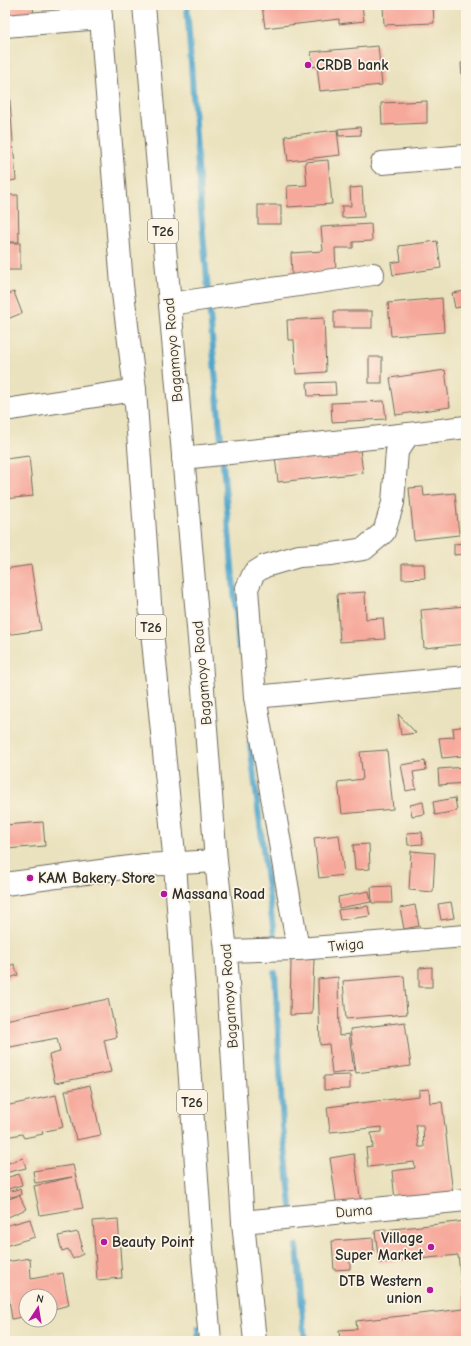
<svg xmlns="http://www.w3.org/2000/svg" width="471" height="1346" font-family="'Comic Neue',sans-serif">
<rect width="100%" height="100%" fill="#fcf5e5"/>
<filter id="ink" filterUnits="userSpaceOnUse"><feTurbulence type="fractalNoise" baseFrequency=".025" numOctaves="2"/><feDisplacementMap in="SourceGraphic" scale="8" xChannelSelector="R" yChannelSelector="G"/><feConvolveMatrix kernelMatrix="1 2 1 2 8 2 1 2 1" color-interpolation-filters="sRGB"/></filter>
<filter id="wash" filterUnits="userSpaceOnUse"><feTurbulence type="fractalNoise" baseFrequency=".012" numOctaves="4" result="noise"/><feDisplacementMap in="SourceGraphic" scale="16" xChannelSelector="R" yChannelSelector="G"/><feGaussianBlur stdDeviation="0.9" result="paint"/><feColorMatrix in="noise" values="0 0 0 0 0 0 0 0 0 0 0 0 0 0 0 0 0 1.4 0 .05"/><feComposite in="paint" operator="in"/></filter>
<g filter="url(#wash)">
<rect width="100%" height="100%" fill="#eae2be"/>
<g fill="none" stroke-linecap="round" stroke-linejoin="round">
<g stroke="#4da4ca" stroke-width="6">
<path d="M187,5L201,211L239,647"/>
<path d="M250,744L274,936"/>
<path d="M275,973L283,1128L292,1215"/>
<path d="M297,1246L305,1341"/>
<path d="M198,1328L199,1341"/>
</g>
</g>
<g id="blocks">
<g fill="#f6a99b" fill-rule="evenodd">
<path d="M5,5H33L34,18L5,20Z"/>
<path d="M262,5H362L364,21L339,24V19L265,28Z"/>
<path d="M383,5H433L434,23L384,25Z"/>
<path d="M378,46L382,85L320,91L317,66L313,67L311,52Z"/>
<path d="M466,62V89H463L461,63Z"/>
<path d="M5,89H9L16,180L5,182Z"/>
<path d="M427,101V123L382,125L381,103Z"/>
<path d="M360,127L361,135L339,136L338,129Z"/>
<path d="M337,130L340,155L288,161L285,136Z"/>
<path d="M328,160L332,204L288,207L287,186L307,185L305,162Z"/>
<path d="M362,187L364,217L342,218V206H351L350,188Z"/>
<path d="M5,195H18L19,242H5Z"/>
<rect x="258" y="205" width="23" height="19"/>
<path d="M371,224L372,241L353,242V248H335L336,272L292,275L291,253L323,251L321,227Z"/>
<path d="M437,241L441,268L393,275L391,263L401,261L399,246Z"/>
<rect x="5" y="243" width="15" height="27"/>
<path d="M466,291V306L455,308L452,293Z"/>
<path d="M14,292L22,313L5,320V295Z"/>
<path d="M442,298L444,332L391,336L388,303Z"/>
<rect x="334" y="311" width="38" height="17"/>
<path d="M324,318L326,372L296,374L294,340H288L287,320Z"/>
<rect x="369" y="357" width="13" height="26"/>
<path d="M445,370L450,407L396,415L390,378Z"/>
<path d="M335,382L336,395L308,396L307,383Z"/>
<path d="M384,401L386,419L332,422L331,403Z"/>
<path d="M360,449L363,473L278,482L275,457Z"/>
<path d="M29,456L33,496L5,499V459Z"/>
<path d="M423,487L424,496L455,493L459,535L414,540L409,488Z"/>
<path d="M466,543V554L454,555V544Z"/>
<path d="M402,564H424L425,578L402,579Z"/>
<path d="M31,565L41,630L5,635V594L7,593L5,569Z"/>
<path d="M365,592L366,619L383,618L385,639L340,642L337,594Z"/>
<path d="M466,606V644L424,648L421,610Z"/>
<path d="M398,714L416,733L401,735Z"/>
<path d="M466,726V763H463V756L442,758L439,738L454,737L453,728Z"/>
<path d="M387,750L393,809L342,814L338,782L363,779L360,752Z"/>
<path d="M425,761L426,770L413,772L416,789L406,791L401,765Z"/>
<path d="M466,767V783L439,785L438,769Z"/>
<path d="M455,798L457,811L435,815L433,802Z"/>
<path d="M423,802L425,814L412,816L410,805Z"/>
<path d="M43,822L45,846L5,849V825Z"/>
<path d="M422,832L423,844L408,845L407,833Z"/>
<path d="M339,835L344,875L319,878L314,838Z"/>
<path d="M369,844L370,869L355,870L353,845Z"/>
<path d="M411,851L435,853L433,892L409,890Z"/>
<path d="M391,886L392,903H372L371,887Z"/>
<path d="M369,891L371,902L339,908L338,897Z"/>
<path d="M451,902L454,918L441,920L438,904Z"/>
<path d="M415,905L419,926L404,929L400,908Z"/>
<path d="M368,906L370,916L340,920L338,910Z"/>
<path d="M5,956L9,966L14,964L18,975L5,980Z"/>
<path d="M314,959L312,1014L290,1015L291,960Z"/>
<path d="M432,967V987H419V968Z"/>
<path d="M404,976L407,1014L346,1019L343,981Z"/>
<path d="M338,977L339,1036L349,1034L354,1071L332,1074L329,1044L320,1045L318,979Z"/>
<path d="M108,999L117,1037L104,1040L111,1072L55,1083L49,1055L60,1052L57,1038L5,1048V1020Z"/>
<path d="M405,1022L411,1066L356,1073L350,1029Z"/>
<path d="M350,1075V1089L324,1090V1076Z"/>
<path d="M90,1085L101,1135L76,1140L65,1091Z"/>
<path d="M429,1089L430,1103L442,1102L453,1194L395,1200L392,1171L415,1168L414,1162L368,1167L366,1148L373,1147L371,1133L382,1132V1127L330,1132L327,1107L419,1096V1090ZM416,1125H423L424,1147H419Z"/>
<path d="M56,1095L63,1127L42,1132L43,1134L24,1138L22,1134L6,1137L5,1121L8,1120L5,1106Z"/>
<path d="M354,1154L361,1203L337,1207L330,1158Z"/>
<path d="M23,1158L26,1168L5,1173V1164Z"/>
<path d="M73,1165L83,1208L40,1215L34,1186L72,1177L35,1183L33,1171Z"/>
<path d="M19,1174L22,1185L5,1190V1178Z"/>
<path d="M20,1189L21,1195L5,1198V1192Z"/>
<path d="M19,1195L26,1209L8,1217L5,1214V1201Z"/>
<path d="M30,1219L35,1237L5,1246V1226Z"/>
<path d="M118,1219L122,1278L97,1280L93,1221Z"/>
<path d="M466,1221V1338L438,1341H340L339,1330L357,1329L356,1321L464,1309L458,1255L379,1263L375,1231Z"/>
<path d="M78,1232L82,1245L80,1247L83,1254L73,1259L68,1249L62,1251L58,1236Z"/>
<path d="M373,1238L374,1255L350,1257V1269L334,1270L332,1241Z"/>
<path d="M30,1258L31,1279L63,1273L69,1305L50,1310V1296H26V1316L12,1319L7,1286L6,1262Z"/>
</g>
</g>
</g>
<g filter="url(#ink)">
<use href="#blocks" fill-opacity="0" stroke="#6e6b5e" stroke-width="1"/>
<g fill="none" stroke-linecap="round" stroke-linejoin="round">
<defs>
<g id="minor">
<path d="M5,26L101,18"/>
<path d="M382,163L466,156"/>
<path d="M170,304L373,274"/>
<path d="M5,410L135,390"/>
<path d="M183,458L409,434"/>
<path d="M255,697L466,677"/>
<path d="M5,884L145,865L216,861"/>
<path d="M298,949L255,697L247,588L254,573L265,566L299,556L332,554L364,549L384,532L393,503L397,451L409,434L466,427"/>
<path d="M226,951L298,949L466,936"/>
<path d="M243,1222L466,1200"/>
</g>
<g id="highway">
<path d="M100,5L122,285L135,390L152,631L175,864L201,1236L210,1341"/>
<path d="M144,5L201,662L216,861L226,951L243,1222L255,1341"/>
</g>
</defs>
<use href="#minor" stroke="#6e6b5e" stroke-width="24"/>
<use href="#highway" stroke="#6e6b5e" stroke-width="24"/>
<use href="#minor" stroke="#fff" stroke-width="22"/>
<use href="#highway" stroke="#fff" stroke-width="22"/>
</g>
</g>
<g fill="#b5179e" stroke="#fcf5e5" stroke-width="1.5">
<circle cx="308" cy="65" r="4"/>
<circle cx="30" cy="878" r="4"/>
<circle cx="164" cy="894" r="4"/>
<circle cx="104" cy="1242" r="4"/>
<circle cx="431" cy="1247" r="4"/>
<circle cx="430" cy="1290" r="4"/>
</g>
<g text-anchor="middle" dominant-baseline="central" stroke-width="3.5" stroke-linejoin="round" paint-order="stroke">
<g fill="#fcf5e5" stroke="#6a6863" stroke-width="1">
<rect x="148" y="219" width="30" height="24" rx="3"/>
<rect x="136" y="615" width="30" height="24" rx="3"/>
<rect x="177" y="1090" width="30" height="24" rx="3"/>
</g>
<g font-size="14" font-weight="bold" fill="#2b2b2b">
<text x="163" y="231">T26</text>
<text x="151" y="627">T26</text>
<text x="192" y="1102">T26</text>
</g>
<g font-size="15" font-weight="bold" fill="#2b2b2b" stroke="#fcf5e5" text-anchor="start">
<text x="316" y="65">CRDB bank</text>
<text x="38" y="878">KAM Bakery Store</text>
<text x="172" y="894">Massana Road</text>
<text x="423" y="1238" text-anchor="end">Village<tspan x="423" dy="17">Super Market</tspan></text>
<text x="112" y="1242">Beauty Point</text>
<text x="422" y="1281" text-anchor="end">DTB Western<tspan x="422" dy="17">union</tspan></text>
</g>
<g font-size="15" fill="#2b2b2b" stroke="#fcf5e5">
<text transform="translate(173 350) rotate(-95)">Bagamoyo Road</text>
<text transform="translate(202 673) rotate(-95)">Bagamoyo Road</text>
<text transform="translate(346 945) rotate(-5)">Twiga</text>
<text transform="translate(229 996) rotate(-94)">Bagamoyo Road</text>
<text transform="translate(354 1211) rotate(-5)">Duma</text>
</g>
</g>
<rect width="471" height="1346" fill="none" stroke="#fcf5e5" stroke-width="20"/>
<g transform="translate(38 1308) rotate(12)"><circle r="19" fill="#fcf5e5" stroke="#a8a49b"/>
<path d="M0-3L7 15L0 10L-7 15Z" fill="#b5179e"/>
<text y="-6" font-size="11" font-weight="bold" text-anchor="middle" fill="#2b2b2b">N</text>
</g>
</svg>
